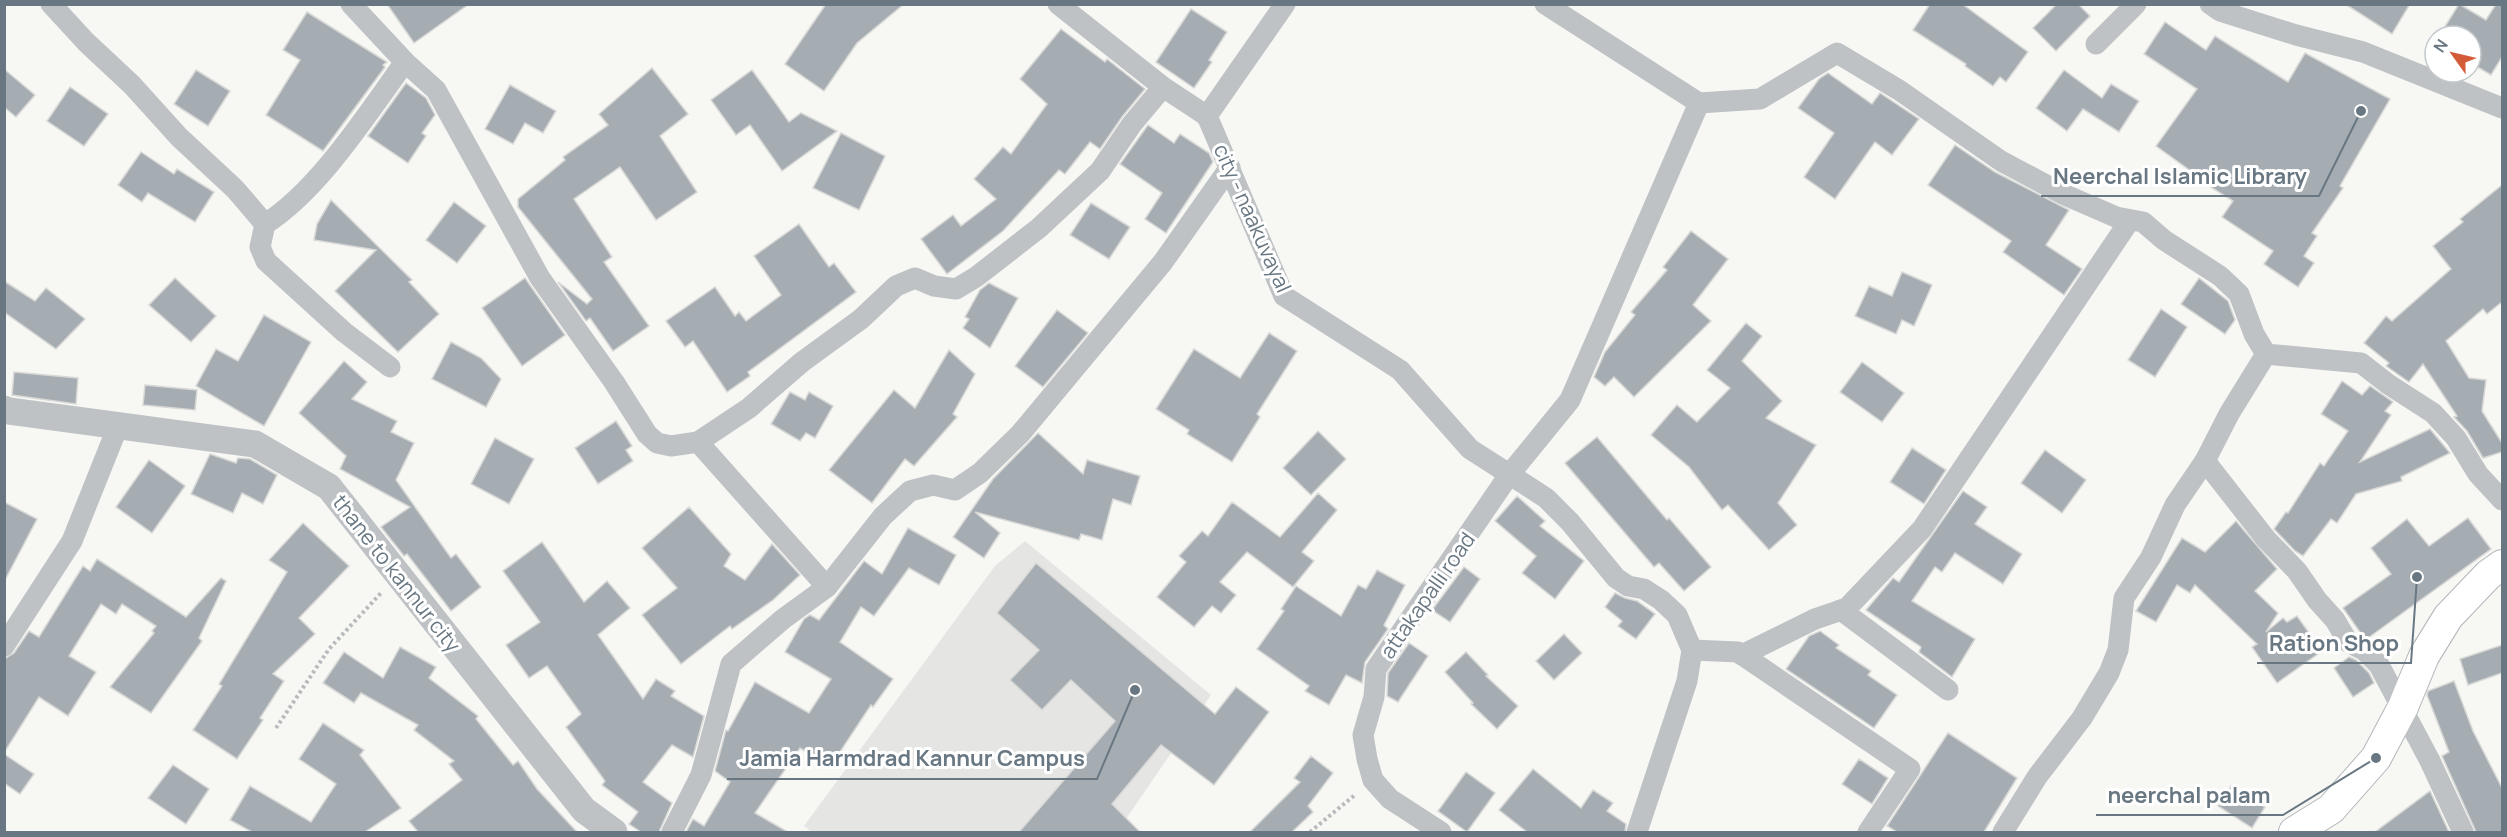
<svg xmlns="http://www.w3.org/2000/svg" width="2507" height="837" font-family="Manrope,sans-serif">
<rect width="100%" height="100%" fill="#f7f7f4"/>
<path fill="#e5e6e4" d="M1025,541L1211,695L1117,832H812L804,826L995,566Z"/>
<g fill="#a6adb2" stroke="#d8d8d7" stroke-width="1.5">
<path d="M387,4H469L414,43Z"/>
<path d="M826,4H904L857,43L824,91L785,64Z"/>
<path d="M1930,4H1962L2028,52L2006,82L2000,77L1993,86L1965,66L1966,64L1913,30Z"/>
<path d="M2057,4H2078L2090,16L2056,51L2033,28Z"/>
<path d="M2345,4H2410L2392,34Z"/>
<path d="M2459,4L2486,20L2496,4H2502V57L2491,75L2476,66L2471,72V36H2439Z"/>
<path d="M1191,9L1227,32L1209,60L1212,62L1194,88L1156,62Z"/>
<path d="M307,12L387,62L383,65L385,67L323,151L266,115L300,60L283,50Z"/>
<path d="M2165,22L2206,50L2215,36L2288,82L2305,53L2390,99L2340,186L2343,188L2312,233L2317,236L2304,256L2314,263L2298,287L2264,264L2273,251L2222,217L2233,201L2198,179L2199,177L2156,146L2197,89L2144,54Z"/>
<path d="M1061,29L1105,62L1107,59L1145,89L1122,117L1100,149L1090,142L1065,174L1059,170L1003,231L947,274L921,239L953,215L961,226L996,199L974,179L1003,147L1011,154L1047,104L1020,79Z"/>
<path d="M652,68L688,114L660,136L697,192L656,220L620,167L574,199L612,257L604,262L649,326L613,351L590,318L586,321L558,282L587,304L592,299L518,207V199L565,160L563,157L608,125L599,114Z"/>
<path d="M4,69L35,95L16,117L4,107Z"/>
<path d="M196,70L230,91L208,126L174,104Z"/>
<path d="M752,70L789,122L801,113L837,131L782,171L750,125L736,135L711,100Z"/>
<path d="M2064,70L2102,98L2111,84L2139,101L2119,132L2083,109L2067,131L2036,108Z"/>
<path d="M1828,73L1872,104L1880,93L1919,119L1892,155L1875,142L1835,199L1804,177L1834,133L1798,108L1819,79Z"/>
<path d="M406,83L426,98L435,115L422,133L426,136L408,163L368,136Z"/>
<path d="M510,85L556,111L543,133L525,123L513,144L485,129Z"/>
<path d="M70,87L108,114L84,146L47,121Z"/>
<path d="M1148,125L1174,143L1180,134L1209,153L1213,162L1166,233L1145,219L1162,193L1120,164Z"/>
<path d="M841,133L885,156L859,210L813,188Z"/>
<path d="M1955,145L1995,172L2069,210L2046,245L2082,269L2064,295L2003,252L2011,241L1928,185Z"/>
<path d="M141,152L174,174L177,169L214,192L195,222L148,193L142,202L118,185Z"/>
<path d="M2502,185V302L2487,314L2483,309L2446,341L2469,378L2486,380L2482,411L2502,443V452L2483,458L2467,431L2454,417L2457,416L2423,364L2409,382L2386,366L2389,363L2364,343L2386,316L2392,321L2451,269L2433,246L2463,222L2460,219Z"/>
<path d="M331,200L412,280L409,282L439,314L398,352L335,291L376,250L314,240L317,224Z"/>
<path d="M454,202L486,226L457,263L426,240Z"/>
<path d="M1091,203L1130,227L1109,259L1070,235Z"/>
<path d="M799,224L829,267L834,263L856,292L748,372L750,376L727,392L693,341L685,347L666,321L715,287L735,316L739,312L746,321L781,295L754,256Z"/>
<path d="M1691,231L1728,259L1693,305L1711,321L1634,397L1614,377L1605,386L1594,377L1605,352L1635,315L1631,312L1667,270L1663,267Z"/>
<path d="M1902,272L1932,285L1914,326L1902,320L1896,334L1855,316L1869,286L1892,296Z"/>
<path d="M175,278L216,316L191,342L149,305Z"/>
<path d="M525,278L565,335L522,366L482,308Z"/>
<path d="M2199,278L2228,301L2235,320L2225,334L2181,304Z"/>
<path d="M4,281L35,301L46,288L85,319L56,349L4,312Z"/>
<path d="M989,283L1018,298L990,348L963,328L969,319L965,317L980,290Z"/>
<path d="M2161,309L2187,327L2155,377L2128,360Z"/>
<path d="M1057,310L1088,333L1043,387L1015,366Z"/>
<path d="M264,315L311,342L264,426L196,386L216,349L238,361Z"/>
<path d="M1746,323L1762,336L1742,361L1782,401L1766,418L1816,445L1778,503L1797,525L1769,550L1728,505L1722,510L1689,467L1651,435L1677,405L1697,422L1730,388L1707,370Z"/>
<path d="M1269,333L1297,351L1257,414L1260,417L1232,462L1187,434L1189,430L1156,409L1194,349L1240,378Z"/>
<path d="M451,342L481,358L501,379L486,407L432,379Z"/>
<path d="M949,350L975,374L953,414L957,417L914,466L905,459L872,503L829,470L894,390L915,408Z"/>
<path d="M344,361L367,382L352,399L397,421L391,432L414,443L396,480L451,558L456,554L481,587L451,611L407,554L404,556L381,527L410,507L340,469L346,456L299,413Z"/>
<path d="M1862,362L1904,393L1882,422L1840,392Z"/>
<path d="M14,372L78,378L76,404L12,395Z"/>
<path d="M2342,381L2362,395L2370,386L2393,402L2385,411L2391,415L2360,462L2430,429L2450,453L2401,477L2402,481L2356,494L2337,523L2331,519L2303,556L2295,551L2274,529L2286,512L2288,513L2320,463L2324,466L2348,431L2321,414Z"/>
<path d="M145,385L197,390L195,410L143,405Z"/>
<path d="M790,392L805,400L809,392L833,406L815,438L806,433L800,441L771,424Z"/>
<path d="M616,421L632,446L626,450L633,461L598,484L575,448Z"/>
<path d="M1318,431L1346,459L1311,495L1283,468Z"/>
<path d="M1038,433L1083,474L1087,460L1140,476L1131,505L1113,499L1102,540L1081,534L1079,540L975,512L1000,533L984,558L953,537L993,479Z"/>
<path d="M1597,437L1667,520L1669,518L1711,567L1684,591L1659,563L1654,567L1565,463Z"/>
<path d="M495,438L534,459L509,504L471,484Z"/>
<path d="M1912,448L1946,470L1924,504L1890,482Z"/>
<path d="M2045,450L2086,480L2062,513L2021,483Z"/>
<path d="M210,454L236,463L238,458L250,459L277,475L263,504L242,493L233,513L191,494Z"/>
<path d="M149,460L185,486L152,533L116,507Z"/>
<path d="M1963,491L1987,507L1975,524L2022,554L2003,584L1955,553L1942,572L1935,567L1912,601L1975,639L1952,677L1919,652L1921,647L1866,610L1893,578L1899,582Z"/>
<path d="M1318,493L1337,510L1302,552L1314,561L1293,587L1247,552L1220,582L1236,595L1221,613L1212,606L1194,627L1157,597L1186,562L1179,556L1202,531L1208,536L1232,502L1280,537Z"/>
<path d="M1517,496L1545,521L1540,526L1584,561L1555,599L1522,573L1536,556L1495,521Z"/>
<path d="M4,502L37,519L4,582Z"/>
<path d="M689,507L731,554L724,566L745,580L772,544L800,575L773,600L732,629L730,626L681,664L642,615L677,588L642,548Z"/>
<path d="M2468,518L2491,549L2368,638L2362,635L2343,608L2391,574L2371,548L2407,519L2429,546Z"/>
<path d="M2236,521L2277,569L2255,591L2278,613L2266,632L2283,618L2287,622L2297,616L2322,651L2277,683L2252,647L2257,644L2195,585L2190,593L2177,585L2156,622L2136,611L2182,538L2205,552Z"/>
<path d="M303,523L349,566L299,618L315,634L273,674L284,681L260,718L263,720L237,759L193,730L222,686L219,684L287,572L269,560Z"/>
<path d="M908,528L956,555L939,585L909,568L874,616L861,607L840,642L893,679L873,707L871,705L830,767L800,748L755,813L788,832H686L693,819L704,826L730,782L715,771L726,730L728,731L755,682L809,713L831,679L785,652L804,619L810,615L819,620L864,561L882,574Z"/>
<path d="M542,542L584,602L607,581L630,608L598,635L643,699L656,679L675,691L671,696L704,716L693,757L672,745L643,782L672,803L659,832H641L629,824L638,812L602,785L605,781L566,727L581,714L547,666L529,678L506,645L540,622L503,571Z"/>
<path d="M97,559L186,617L221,578L226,581L199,638L202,641L151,713L110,687L154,633L152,631L156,626L122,604L116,614L101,604L69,656L96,672L68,716L39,697L4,753V659L14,653L29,631L39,637L83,566L90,571Z"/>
<path d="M1036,563L1215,714L1236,687L1269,712L1214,785L1161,745L1112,804L1140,832H1019L1115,721L1071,680L1042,710L1010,680L1039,650L997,613Z"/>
<path d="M1464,567L1480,579L1450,622L1432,610Z"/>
<path d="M1377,570L1405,585L1384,625L1388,629L1365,662L1362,683L1346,675L1329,705L1305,691L1309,686L1257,649L1284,611L1281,609L1296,586L1341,616L1358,585L1366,589Z"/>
<path d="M1615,593L1625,598L1637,601L1655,614L1636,639L1618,626L1622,621L1605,607Z"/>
<path d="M1820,631L1839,645L1836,648L1871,671L1868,675L1897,695L1874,728L1786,669L1809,636Z"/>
<path d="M1564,634L1582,653L1554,680L1536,661Z"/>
<path d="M1409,643L1428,656L1398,702L1387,696L1388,673Z"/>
<path d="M2502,645V673L2468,685L2460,659Z"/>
<path d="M400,647L436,667L429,678L478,716L476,719L513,765L518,761L537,789L577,832H418L409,821L462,780L449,764L454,761L414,730L418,725L361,693L354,703L323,683L344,652L383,678Z"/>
<path d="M1466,652L1488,675L1486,676L1518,706L1497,729L1471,704L1473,703L1445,672Z"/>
<path d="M2349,657L2356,660L2369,673L2374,683L2353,697L2334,668Z"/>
<path d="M2454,681L2473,731L2502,788V832H2476L2442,756L2449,752L2427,695L2428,691Z"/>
<path d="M323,723L364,750L360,755L401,808L365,832H252L230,820L250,786L311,822L336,784L299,759Z"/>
<path d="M1948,733L2017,778L1984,832H1897L1887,826Z"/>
<path d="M4,754L34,774L20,794L4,783Z"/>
<path d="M1311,756L1333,773L1308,806L1313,812L1292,832H1250L1300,782L1294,778Z"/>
<path d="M1859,759L1888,778L1872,804L1842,784Z"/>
<path d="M173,765L209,789L186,824L148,798Z"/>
<path d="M1533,769L1581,808L1593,790L1613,803L1607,811L1626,824L1625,832H1527L1499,810Z"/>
<path d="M1466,772L1495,793L1467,832L1438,811Z"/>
<path d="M2231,786L2265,807L2252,828L2218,806Z"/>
<path d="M2430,791L2449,832H2375Z"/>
</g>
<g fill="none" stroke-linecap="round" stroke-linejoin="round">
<defs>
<path id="secondary" d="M2294,832L2331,809L2376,758L2403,707L2424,656L2448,617L2488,575L2502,565"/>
</defs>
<use href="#secondary" stroke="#b0b6ba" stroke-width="32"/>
<g stroke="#b8bbbd" stroke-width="4" stroke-dasharray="3 3" stroke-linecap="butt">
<path d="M276,728L329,649L381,593"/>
<path d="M1310,832L1356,794"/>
</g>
<g stroke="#bec2c5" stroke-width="21">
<path d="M51,4L86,42L132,85L179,137L235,189L265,224"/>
<path d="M351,4L405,62L436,90L540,278L614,382L647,434L657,443L671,446L698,442L827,587"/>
<path d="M1058,4L1163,87L1207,116"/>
<path d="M1285,4L1207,116L1284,296L1400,370L1470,449L1546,498L1570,522L1616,578L1628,586L1644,589L1661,600L1677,615L1692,650L1687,681L1637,832"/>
<path d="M2210,4L2220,11L2296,35L2363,52L2502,108"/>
<path d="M2096,44L2136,4"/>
<path d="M1699,103L1760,99L1837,53L1899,90L2001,161L2063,194L2116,217L2143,222L2164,240L2220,276L2239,294L2254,334L2266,354L2361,363L2388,384L2433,413L2456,438L2478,474L2502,500"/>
<path d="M390,367L344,332L266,261L260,247L265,224C319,190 367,114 405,62"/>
<path d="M698,442L749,408L802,362L861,319L896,286L915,278L934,286L956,289L976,277L1039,228L1100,171L1132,124L1163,87"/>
<path d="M2205,461L2266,539L2297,571L2317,600L2335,620L2348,642L2364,650L2379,665L2430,761L2463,832"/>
<path d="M1841,610L1948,690"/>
<path d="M4,646L72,541L118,426"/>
<path d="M1692,650L1738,652L1910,769L1868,832"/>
<path d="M1742,655L1815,619L1847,608L1922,529L2130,220"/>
<path d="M672,832L701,775L731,664L783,619L827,587L883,516L910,491L933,485L955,490L980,473L1020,434L1163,262L1230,167"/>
<path d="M1441,832L1390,799L1373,780L1367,759L1363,735L1374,697L1376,669L1509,475L1570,400L1699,103L1545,4"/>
<path d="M2003,832L2037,777L2082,718L2109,673L2118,650L2124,598L2151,557L2175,505L2205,461L2229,414L2266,354"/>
</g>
<path stroke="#bec2c5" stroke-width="27" d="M4,409L9,411L255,444L329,487L584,810L614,832"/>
<use href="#secondary" stroke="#fff" stroke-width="30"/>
</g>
<g text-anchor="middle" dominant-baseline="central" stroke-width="6" stroke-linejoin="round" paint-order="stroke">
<g font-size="21" fill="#687782" stroke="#fff">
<text transform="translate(1253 218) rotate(66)">city - naakuvayal</text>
<text transform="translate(397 573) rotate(52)">thane to kannur city</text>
<text transform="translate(1427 595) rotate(-55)">attakapalli road</text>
</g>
</g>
<path fill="none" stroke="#687782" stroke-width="2" d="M2361 111L2319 196H2041M2417 577L2411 663H2257M1135 690L1097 779H727M2376 758L2283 815H2096"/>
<g fill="#687782" stroke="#fff" stroke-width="2">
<circle cx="2361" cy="111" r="6"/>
<circle cx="2417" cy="577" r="6"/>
<circle cx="1135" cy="690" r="6"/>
<circle cx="2376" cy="758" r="6"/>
</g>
<g font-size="22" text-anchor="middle" font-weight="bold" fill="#687782" stroke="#fff" stroke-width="6" stroke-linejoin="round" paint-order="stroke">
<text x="2180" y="184">Neerchal Islamic Library</text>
<text x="2334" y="651">Ration Shop</text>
<text x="912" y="766">Jamia Harmdrad Kannur Campus</text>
<text x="2189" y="803">neerchal palam</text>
</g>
<rect width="2507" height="837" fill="none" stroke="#687782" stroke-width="12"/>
<g transform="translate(2453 54) rotate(304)"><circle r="28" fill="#ffffff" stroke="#c3c9cd" stroke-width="1.5"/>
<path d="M0-4.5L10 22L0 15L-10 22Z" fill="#d45b37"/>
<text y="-9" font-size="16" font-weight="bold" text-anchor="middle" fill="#687782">N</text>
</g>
</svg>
